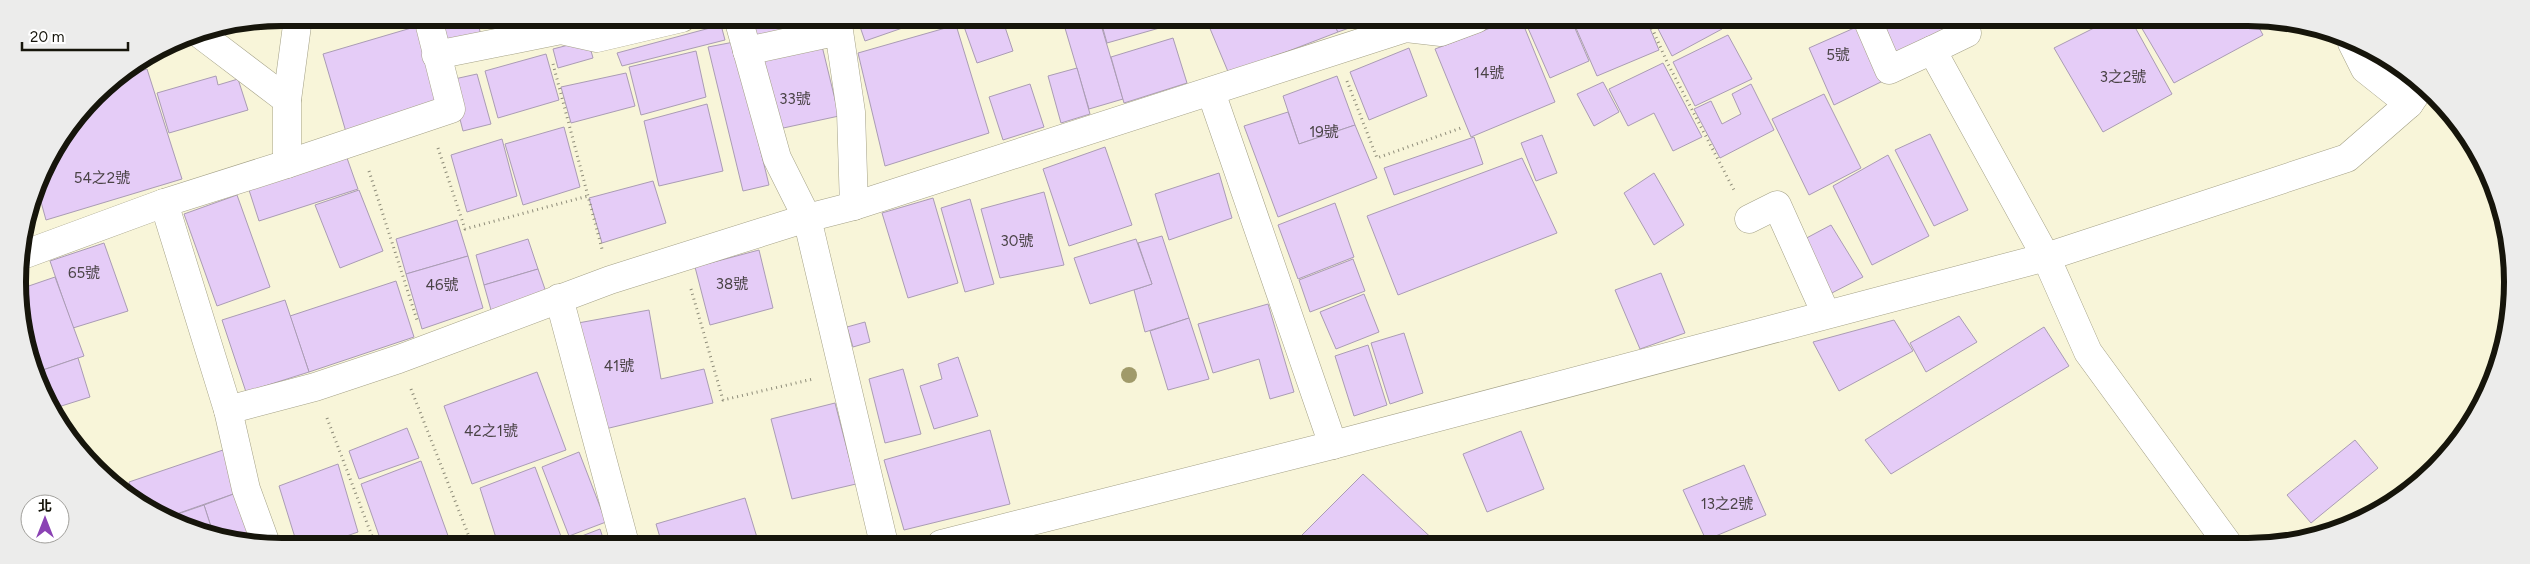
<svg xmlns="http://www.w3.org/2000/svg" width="2530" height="564" font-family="Figtree,'Noto Sans TC',sans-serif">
<rect width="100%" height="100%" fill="#f8f5d9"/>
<g fill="#e5ccf7" stroke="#aa9cb4">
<path d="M442,18H477L481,36L448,43Z"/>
<path d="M576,18H606L607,22L579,28Z"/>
<path d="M750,18H816L817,22L755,36Z"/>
<path d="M857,18H908L911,25L865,41Z"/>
<path d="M969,18H1002L1013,51L977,63L962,21Z"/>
<path d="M1062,18H1099L1123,99L1089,109Z"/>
<path d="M1100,18L1168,19L1170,25L1107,43Z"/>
<path d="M1206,19H1331L1338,32L1229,74Z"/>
<path d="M1331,19H1374L1338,32Z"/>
<path d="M1514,19H1521L1555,102L1471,137L1435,49Z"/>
<path d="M1524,19H1571L1589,61L1550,78Z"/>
<path d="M1572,19H1646L1659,50L1597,76Z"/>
<path d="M1653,19H1718L1722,29L1672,56Z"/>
<path d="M1877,19H1956L1962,31L1897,62Z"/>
<path d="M2110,20H2131L2172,94L2103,132L2054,48Z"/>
<path d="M2137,20H2255L2263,35L2174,83Z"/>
<path d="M721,25L725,40L622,66L617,53Z"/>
<path d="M956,25L989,133L885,166L858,53Z"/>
<path d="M1861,25L1887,79L1834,105L1809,48Z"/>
<path d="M418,26L443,100L346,132L323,54Z"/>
<path d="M1728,35L1752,79L1695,106L1673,62Z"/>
<path d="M1173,38L1187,83L1124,103L1111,57Z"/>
<path d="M588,40L593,58L558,68L553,49Z"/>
<path d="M734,42L769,185L743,191L708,47Z"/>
<path d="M822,46L839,116L774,130L760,59Z"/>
<path d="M1409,48L1427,96L1369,120L1350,72Z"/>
<path d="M696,51L706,97L641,115L629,67Z"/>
<path d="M546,54L559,100L498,118L485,71Z"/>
<path d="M1663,63L1702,137L1673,151L1654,113L1628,126L1609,89Z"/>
<path d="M1077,68L1090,114L1061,123L1048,76Z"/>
<path d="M147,69L182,179L46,220L38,191L45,165L107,83Z"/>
<path d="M626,73L635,106L571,123L561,87Z"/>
<path d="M477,74L491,124L463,131L450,80Z"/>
<path d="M216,76L218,85L238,79L248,110L169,133L157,93Z"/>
<path d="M1337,76L1355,125L1299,144L1283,96Z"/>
<path d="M1603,82L1619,112L1594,126L1577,94Z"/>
<path d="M1030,84L1044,127L1003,140L989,97Z"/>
<path d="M1751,84L1774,130L1720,158L1694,109L1711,101L1722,124L1741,114L1732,94Z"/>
<path d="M1824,94L1861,168L1809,195L1772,119Z"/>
<path d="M707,104L723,171L659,186L644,121Z"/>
<path d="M1288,112L1299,144L1355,125L1377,178L1278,217L1244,126Z"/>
<path d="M564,127L580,187L523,205L505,144Z"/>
<path d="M1930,134L1968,210L1934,226L1895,150Z"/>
<path d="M1542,135L1557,173L1536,181L1521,143Z"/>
<path d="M1474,137L1483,164L1394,195L1384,168Z"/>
<path d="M502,139L517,196L467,212L451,155Z"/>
<path d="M1105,147L1132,225L1069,246L1043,169Z"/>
<path d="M1888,155L1929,236L1872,265L1833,186Z"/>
<path d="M347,158L358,189L259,221L249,190Z"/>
<path d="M1522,158L1557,233L1398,295L1367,216Z"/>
<path d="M1219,173L1232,218L1169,240L1155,194Z"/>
<path d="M1654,173L1684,225L1654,245L1624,193Z"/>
<path d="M653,181L666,223L602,243L589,198Z"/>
<path d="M359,190L383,251L340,268L315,205Z"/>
<path d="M1044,192L1064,265L1000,278L981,209Z"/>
<path d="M237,195L270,287L217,306L184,214Z"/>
<path d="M933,198L958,283L908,298L882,213Z"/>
<path d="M970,199L994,284L965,292L941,208Z"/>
<path d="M1335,203L1354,257L1298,279L1278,225Z"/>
<path d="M457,220L468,256L406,274L396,239Z"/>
<path d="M1831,225L1863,277L1826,296L1799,242Z"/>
<path d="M1162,236L1189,318L1145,332L1134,290L1152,284L1138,243Z"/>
<path d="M528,239L538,269L484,285L476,255Z"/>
<path d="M1136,239L1152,284L1090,304L1074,258Z"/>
<path d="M104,243L128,311L73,328L50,261Z"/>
<path d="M759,250L773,308L710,325L695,267Z"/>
<path d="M468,256L483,308L422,329L406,274Z"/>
<path d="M1353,259L1365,291L1310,312L1299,280Z"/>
<path d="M538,269L547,295L491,310L484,285Z"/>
<path d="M1661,273L1685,333L1640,349L1615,290Z"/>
<path d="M55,277L84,356L37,372L26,346L20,289Z"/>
<path d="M396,281L414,337L309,372L290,316Z"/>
<path d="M1364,294L1379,332L1336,349L1320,312Z"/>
<path d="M285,300L309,372L246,392L222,320Z"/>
<path d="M1268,304L1294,392L1270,399L1259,359L1213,373L1198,324Z"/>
<path d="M649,310L661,379L704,369L713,403L601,430L578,323Z"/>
<path d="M1959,316L1977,342L1926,372L1910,343Z"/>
<path d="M1189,318L1209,379L1168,390L1150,331Z"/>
<path d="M1894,320L1913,351L1839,391L1813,342Z"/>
<path d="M865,322L870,342L853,347L847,327Z"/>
<path d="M2044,327L2069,366L1891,474L1865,440Z"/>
<path d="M1404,333L1423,393L1390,404L1371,343Z"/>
<path d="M1368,345L1387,405L1354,416L1335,356Z"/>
<path d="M958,357L978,416L934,429L920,386L942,379L938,364Z"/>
<path d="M78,358L90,397L55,408L37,372Z"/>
<path d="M903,369L921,434L885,443L869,379Z"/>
<path d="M537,372L566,450L472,484L444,406Z"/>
<path d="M835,403L856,484L792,499L771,419Z"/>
<path d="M407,428L419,458L359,479L349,451Z"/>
<path d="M990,430L1010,504L904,530L884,460Z"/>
<path d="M1521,431L1544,489L1487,512L1463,454Z"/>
<path d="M2355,440L2378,468L2311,523L2287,495Z"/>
<path d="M223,450L239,492L168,517L150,511L135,498L129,482Z"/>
<path d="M579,452L606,522L569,536L542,467Z"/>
<path d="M421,461L451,544H382L361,484Z"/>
<path d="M338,464L358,532L324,544H297L279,486Z"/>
<path d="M1744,465L1766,515L1706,540L1683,490Z"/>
<path d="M535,467L562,539L549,544H498L480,488Z"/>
<path d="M1363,474L1438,544H1379L1371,537L1364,544H1307L1300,537Z"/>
<path d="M239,492L257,544H247L213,533L204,505Z"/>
<path d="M745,498L759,544H662L656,524Z"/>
<path d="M204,505L213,533L169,517Z"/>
<path d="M2375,505L2380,509L2362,520Z"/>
<path d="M600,529L605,544H561Z"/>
</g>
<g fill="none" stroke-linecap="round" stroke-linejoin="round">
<defs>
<g id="street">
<path d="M1867,19L1889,70L1932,50L2046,257L2088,352L2228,544"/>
<path d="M200,34L287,100"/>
<path d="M1932,50L1967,33L1961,19"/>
<path d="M747,51L839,31L851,112L854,206"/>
<path d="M436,55L561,30L597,38L682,18"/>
<path d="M1211,92L1333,445"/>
<path d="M287,164L451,109L428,18"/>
<path d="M164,203L228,410L315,387L399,359L610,280L807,218L777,158L738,18"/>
<path d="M1749,219L1777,205L1826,314"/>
<path d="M20,256L164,203L287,164V100L298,18"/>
<path d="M559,298L625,544"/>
<path d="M228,410L246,489L266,544"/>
<path d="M884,544L807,218L854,206L1406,28L1441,32L1476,19"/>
</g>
<g id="secondary">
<path d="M2352,43L2365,69L2409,104"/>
<path d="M941,544L1333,445L2046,257L2347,158L2409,104L2420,88"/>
</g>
</defs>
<use href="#street" stroke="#a4a187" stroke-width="29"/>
<use href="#secondary" stroke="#a4a187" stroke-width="29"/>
<g stroke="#8e8c79" stroke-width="3" stroke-dasharray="1 4" stroke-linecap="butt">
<path d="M1648,19L1667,62L1734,190"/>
<path d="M553,64L602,249"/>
<path d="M1347,81L1377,158L1461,128"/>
<path d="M438,148L465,229L588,196"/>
<path d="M369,171L417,320"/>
<path d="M691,289L723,400L813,379"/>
<path d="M411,389L472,544"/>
<path d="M327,418L375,544"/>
</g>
<use href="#street" stroke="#fff" stroke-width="28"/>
<use href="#secondary" stroke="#fff" stroke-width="28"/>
</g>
<circle fill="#a09a6a" cx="1129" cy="375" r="8"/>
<g text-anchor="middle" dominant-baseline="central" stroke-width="4.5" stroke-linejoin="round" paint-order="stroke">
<g font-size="15" fill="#4a4346">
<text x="1838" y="55">5號</text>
<text x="1489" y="73">14號</text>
<text x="2123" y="77">3之2號</text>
<text x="795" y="99">33號</text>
<text x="1324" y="132">19號</text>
<text x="102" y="178">54之2號</text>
<text x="1017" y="241">30號</text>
<text x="84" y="273">65號</text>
<text x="732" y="284">38號</text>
<text x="442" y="285">46號</text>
<text x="619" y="366">41號</text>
<text x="491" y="431">42之1號</text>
<text x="1727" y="504">13之2號</text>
</g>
</g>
<path d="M0 0H2530V564H0ZM282 26H2248A256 256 0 0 1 2504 282V282A256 256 0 0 1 2248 538H282A256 256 0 0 1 26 282V282A256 256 0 0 1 282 26Z" fill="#ececeb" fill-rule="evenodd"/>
<path fill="none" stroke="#16150b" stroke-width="6" d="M282 26H2248A256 256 0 0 1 2504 282V282A256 256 0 0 1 2248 538H282A256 256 0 0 1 26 282V282A256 256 0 0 1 282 26Z"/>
<g transform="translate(45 519)"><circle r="24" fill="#ffffff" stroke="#a2a19d"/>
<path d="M0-4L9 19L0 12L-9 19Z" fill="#8b42b4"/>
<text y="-8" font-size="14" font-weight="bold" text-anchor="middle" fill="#16150b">北</text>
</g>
<path d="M22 42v8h106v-8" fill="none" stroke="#16150b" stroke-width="2.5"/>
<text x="30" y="42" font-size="15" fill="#16150b" stroke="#ffffff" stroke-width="4" paint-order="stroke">20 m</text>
</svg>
